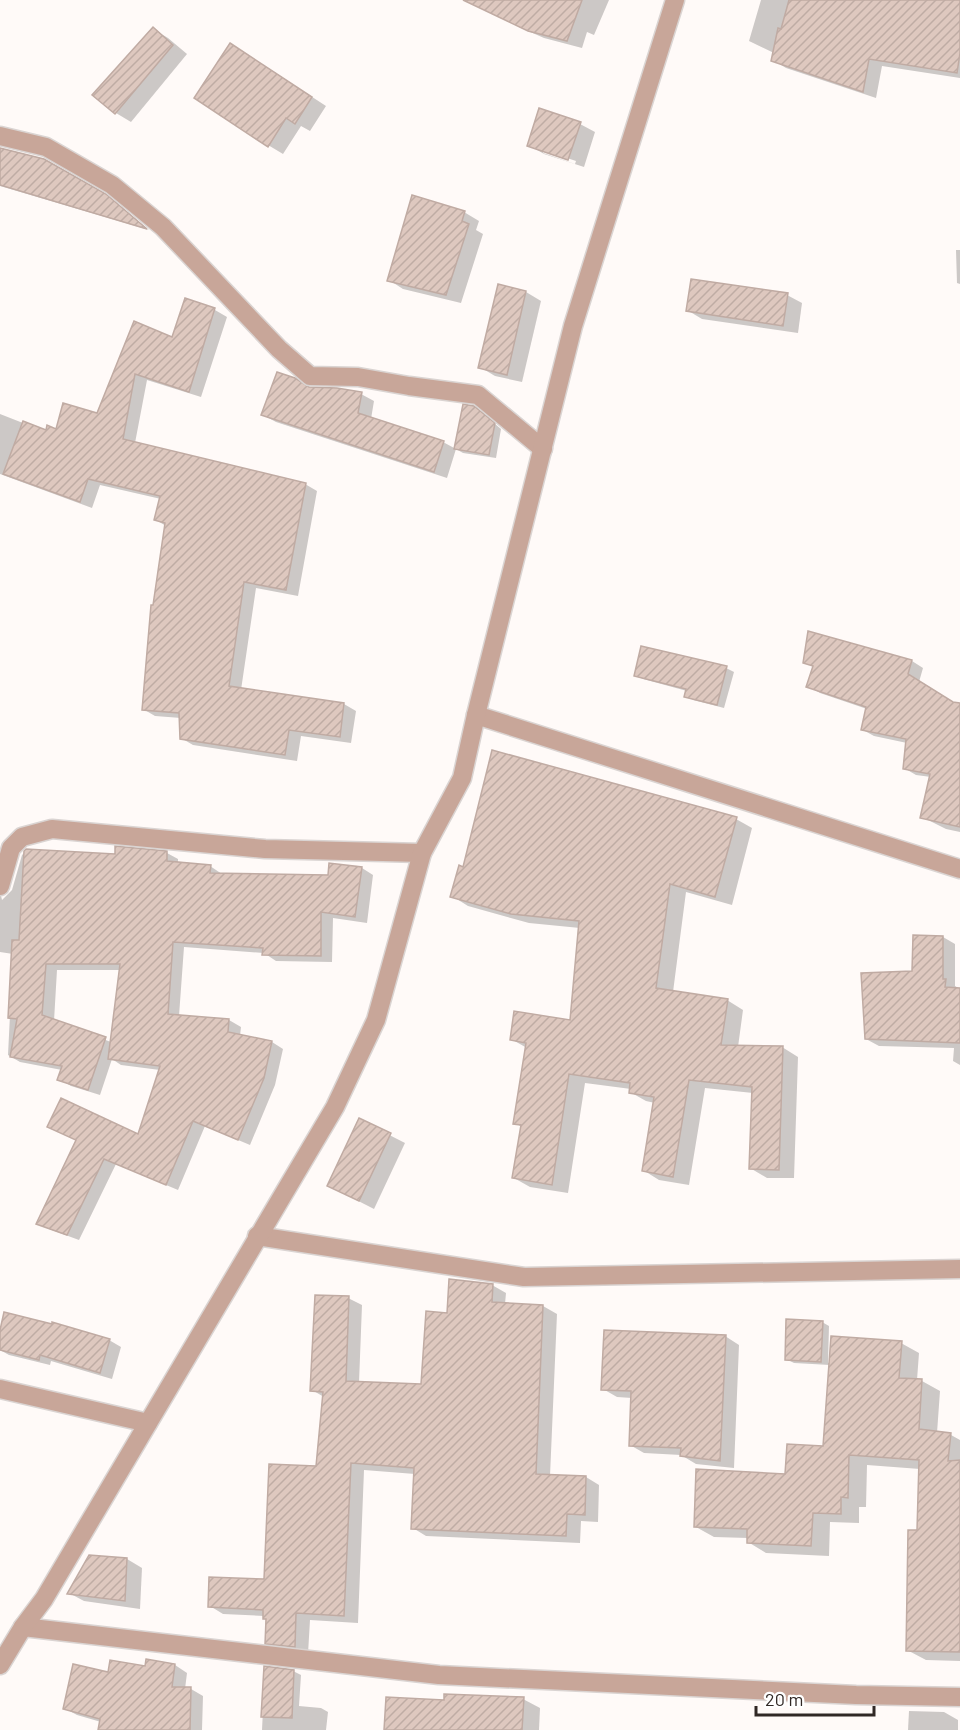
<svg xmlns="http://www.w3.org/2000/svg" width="960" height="1730" font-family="Barlow,sans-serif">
<defs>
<pattern id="building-hatch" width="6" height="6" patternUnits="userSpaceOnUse" patternTransform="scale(1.5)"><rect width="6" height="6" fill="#dec8bf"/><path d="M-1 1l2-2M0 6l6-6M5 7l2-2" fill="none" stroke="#bfaca4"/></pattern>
</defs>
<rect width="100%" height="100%" fill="#fffaf8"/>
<g fill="#0003" fill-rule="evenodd">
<path d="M515,0H609L594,35L587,32L582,48L544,38L519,27Z"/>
<path d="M761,0H960V78L882,66L876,98L786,68L773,60L774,53L749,41Z"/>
<path d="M153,29L168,38L187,54L131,122L116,113L94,95Z"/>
<path d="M245,53L326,106L310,131L301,126L283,154L268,145Z"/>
<path d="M580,124L595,132L584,167L544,154L529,145ZM543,150L576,161L575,164L543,153Z"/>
<path d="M0,148L113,200L149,230L0,186Z"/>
<path d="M464,212L479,221L476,230L483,234L461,303L403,289L389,280Z"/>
<path d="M956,250H960V284L957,283Z"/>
<path d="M499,286L526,292L541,301L522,382L495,376L480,367Z"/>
<path d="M787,295L802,303L798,333L702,319L687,310Z"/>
<path d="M186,299L215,310L227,317L201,397L147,380L135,443L305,484L317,491L298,596L256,588L241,690L344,704L356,711L351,743L301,736L297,761L193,745L181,738V718L155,716L143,709L154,607L166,526L156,520L161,499L100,485L92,508L0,474V414L46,432L57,431L97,415L134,323L173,339Z"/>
<path d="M310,389L361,394L374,401L371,419L443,442L456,449L464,406L481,412L501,429L496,458L463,453L456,449L447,478L276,422L263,415Z"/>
<path d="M912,661L923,668L919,682L960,736V832L946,829L922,817L931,777L916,775L904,768L907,743L874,736L863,730L867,709L820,693L808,686L814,667L805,662Z"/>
<path d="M726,668L734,672L724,708L693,700L686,696L687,691L643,679L635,675Z"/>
<path d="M736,819L752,828L732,905L686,892L673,992L727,1000L743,1010L738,1047H782L798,1057L794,1178H767L750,1168L753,1093L705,1088L689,1185L659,1180L643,1170L655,1103L646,1101L630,1092L631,1089L585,1083L568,1193L530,1187L514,1178L522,1127L515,1123L527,1048L511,1039L571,1021L580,928L529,923L468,906L452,896L464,868Z"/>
<path d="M0,849L10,855L0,891L2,900L12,890L22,855L27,850L116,856L167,853L178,859V864L210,866L222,874L329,877L362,868L373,875L367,923L333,918L332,962L276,961L264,953L184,947L179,1016L229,1020L241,1027L240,1036L272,1042L283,1049L275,1085L250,1145L205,1126L178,1190L116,1164L79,1240L49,1229L38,1223L77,1140L139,1136L160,1070L121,1065L112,1059L100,1095L71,1086L59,1079L62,1070L20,1062L8,1055L13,954L0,952ZM57,970H121L111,1042L54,1021Z"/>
<path d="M943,937L955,944V986L960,989V1065L953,1061L954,1048L879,1046L866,1039Z"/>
<path d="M360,1120L405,1143L374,1209L329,1186Z"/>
<path d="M492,1285L506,1293L505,1304L543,1306L557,1314L550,1476L586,1477L599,1485L598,1522L581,1521L580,1543L426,1536L413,1528L415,1474L364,1470L358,1623L310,1620L308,1654L280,1651L266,1643L267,1620L264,1616L223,1614L210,1606L266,1581L318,1467L324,1397L312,1390L348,1298L362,1305L359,1383L422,1385L449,1315Z"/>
<path d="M822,1322L829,1326L828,1363L901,1343L919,1353L917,1380L922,1381L940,1391L937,1433L951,1435L960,1440V1661L926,1660L907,1650L919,1531L920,1469L867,1465L866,1507H859V1523L830,1522L829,1556L766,1553L748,1542V1538L714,1537L696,1527L787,1476L824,1447L830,1365L794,1363L786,1359Z"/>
<path d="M725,1336L739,1345L734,1468L696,1464L681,1455L644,1453L630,1445L632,1398L617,1397L603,1389Z"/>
<path d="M0,1337L109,1340L121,1347L112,1379L51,1361L50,1365L9,1355L0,1350Z"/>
<path d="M127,1559L142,1568L140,1609L84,1601L69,1593Z"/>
<path d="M175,1665L187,1673L185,1689H191L203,1696L202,1730H100L101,1722L77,1715L64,1708L109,1674L146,1668Z"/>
<path d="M265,1668L293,1671L301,1675L299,1706L321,1708L328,1712L326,1730H262Z"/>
<path d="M523,1699L540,1708L539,1730H386L445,1701Z"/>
<path d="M909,1711L944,1712L958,1720V1730H908Z"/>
</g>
<g fill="url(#building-hatch)" stroke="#c0aba3" stroke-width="1.5">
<path d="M463,0H582L567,41L528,31Z"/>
<path d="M789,0H960V53L957,73L869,59L863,92L771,61L778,28L781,29Z"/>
<path d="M153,27L173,45L115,114L92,95Z"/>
<path d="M230,43L312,97L295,124L286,118L268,147L194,98Z"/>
<path d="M539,108L581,122L568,160L527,146Z"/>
<path d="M0,148L44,159L106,194L147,229L0,185Z"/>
<path d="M412,195L465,211L462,221L469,224L446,295L387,281Z"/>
<path d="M691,279L788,293L783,326L686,311Z"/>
<path d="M498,284L526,291L507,375L478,368Z"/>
<path d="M185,298L215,308L189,392L135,374L123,439L306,483L286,590L244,582L229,686L344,703L340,737L289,730L285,755L180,739L179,713L142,710L151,605H153L165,523L154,520L160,496L88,479L80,502L3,474L23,421L46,430L47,425L56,429L63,403L97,413L134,321L172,337Z"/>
<path d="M277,372L295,378L309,387L337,388L362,392L358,413L444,441L434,472L261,415Z"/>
<path d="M463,404L474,406L495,423L489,455L454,449Z"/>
<path d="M808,631L912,660L908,674L953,702L960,703V827L920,818L930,774L903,769L906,739L861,730L866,707L806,687L813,666L803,663Z"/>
<path d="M641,646L727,666L717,705L684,697L686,689L634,676Z"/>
<path d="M492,750L737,817L715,897L670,884L656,988L728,999L721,1045L783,1046L779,1170L749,1169L752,1087L689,1080L673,1177L642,1171L654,1097L629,1093L630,1083L569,1074L552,1185L512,1178L521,1125L513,1124L526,1043L510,1040L514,1011L570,1020L579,921L511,914L450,897L459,865L463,867Z"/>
<path d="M115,846L167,851V861L211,865L210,873L328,875L329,863L362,867L355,917L321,912V956L262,955L263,948L173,942L168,1014L229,1019L228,1032L272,1041L264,1078L238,1140L193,1121L166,1185L104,1159L67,1235L36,1224L76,1140L47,1127L61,1098L138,1134L160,1066L108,1059L120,964H46L42,1015L106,1037L88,1090L57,1080L62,1066L10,1057L17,1019L8,1018L12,940H19L24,851L26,849L115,854Z"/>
<path d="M913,935L943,936V979H946L945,987L960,988V1043L865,1039L861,973L912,971Z"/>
<path d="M359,1118L391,1133L359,1201L327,1186Z"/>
<path d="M449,1279L493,1284L492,1302L543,1305L536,1474L586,1476L585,1515L567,1514L566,1536L411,1529L414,1468L351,1463L344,1616L296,1613L295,1647L265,1644L266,1619H263V1610L208,1607L209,1577L264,1579L269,1464L316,1466L323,1392L310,1391L315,1295L349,1296L346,1381L421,1384L426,1311L447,1313Z"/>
<path d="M4,1312L52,1324V1322L110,1339L100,1373L40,1355L39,1360L0,1350V1330Z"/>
<path d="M786,1319L823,1321L821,1362L785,1360Z"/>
<path d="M604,1330L726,1335L720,1461L680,1456L681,1448L629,1446L631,1391L601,1390Z"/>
<path d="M831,1336L902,1341L899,1378L922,1379L919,1429L951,1433L948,1461L960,1460V1652L906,1651L908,1530H917L919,1460L849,1455L848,1498L841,1497V1514L813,1513L811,1546L747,1543V1529L694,1527L696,1469L785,1474L787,1444L823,1446Z"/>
<path d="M89,1555L127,1558L125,1601L67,1594Z"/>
<path d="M146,1659L175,1664L172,1687H191L190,1730H98L100,1719L63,1709L73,1664L108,1672L110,1660L145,1666Z"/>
<path d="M264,1666L294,1670L292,1718L261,1717Z"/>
<path d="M444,1694L524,1697L522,1730H384L386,1697L444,1700Z"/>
</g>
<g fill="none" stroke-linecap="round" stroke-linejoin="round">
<defs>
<g id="minor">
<path d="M0,136L46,147L112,185L163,227L279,349L310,376L358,377L409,386L478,395L543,449"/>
<path d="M476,715L960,869"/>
<path d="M0,886L11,848L22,837L52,829L265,849L422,853"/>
<path d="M257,1236L524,1277L960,1269"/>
<path d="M0,1389L148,1423"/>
<path d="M23,1627L439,1675L856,1695L960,1697"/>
<path d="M0,1665L23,1627L44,1599L335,1107L376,1020L422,853L462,778L476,715L573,326L675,0"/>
</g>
</defs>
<use href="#minor" stroke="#dad4d2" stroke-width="21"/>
<use href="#minor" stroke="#c8a699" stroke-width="18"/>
</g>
<path d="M756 1706v9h118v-9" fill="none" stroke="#302825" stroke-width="3"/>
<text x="765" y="1706" font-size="18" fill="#302825" stroke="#ffffff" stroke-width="4.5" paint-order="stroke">20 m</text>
</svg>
